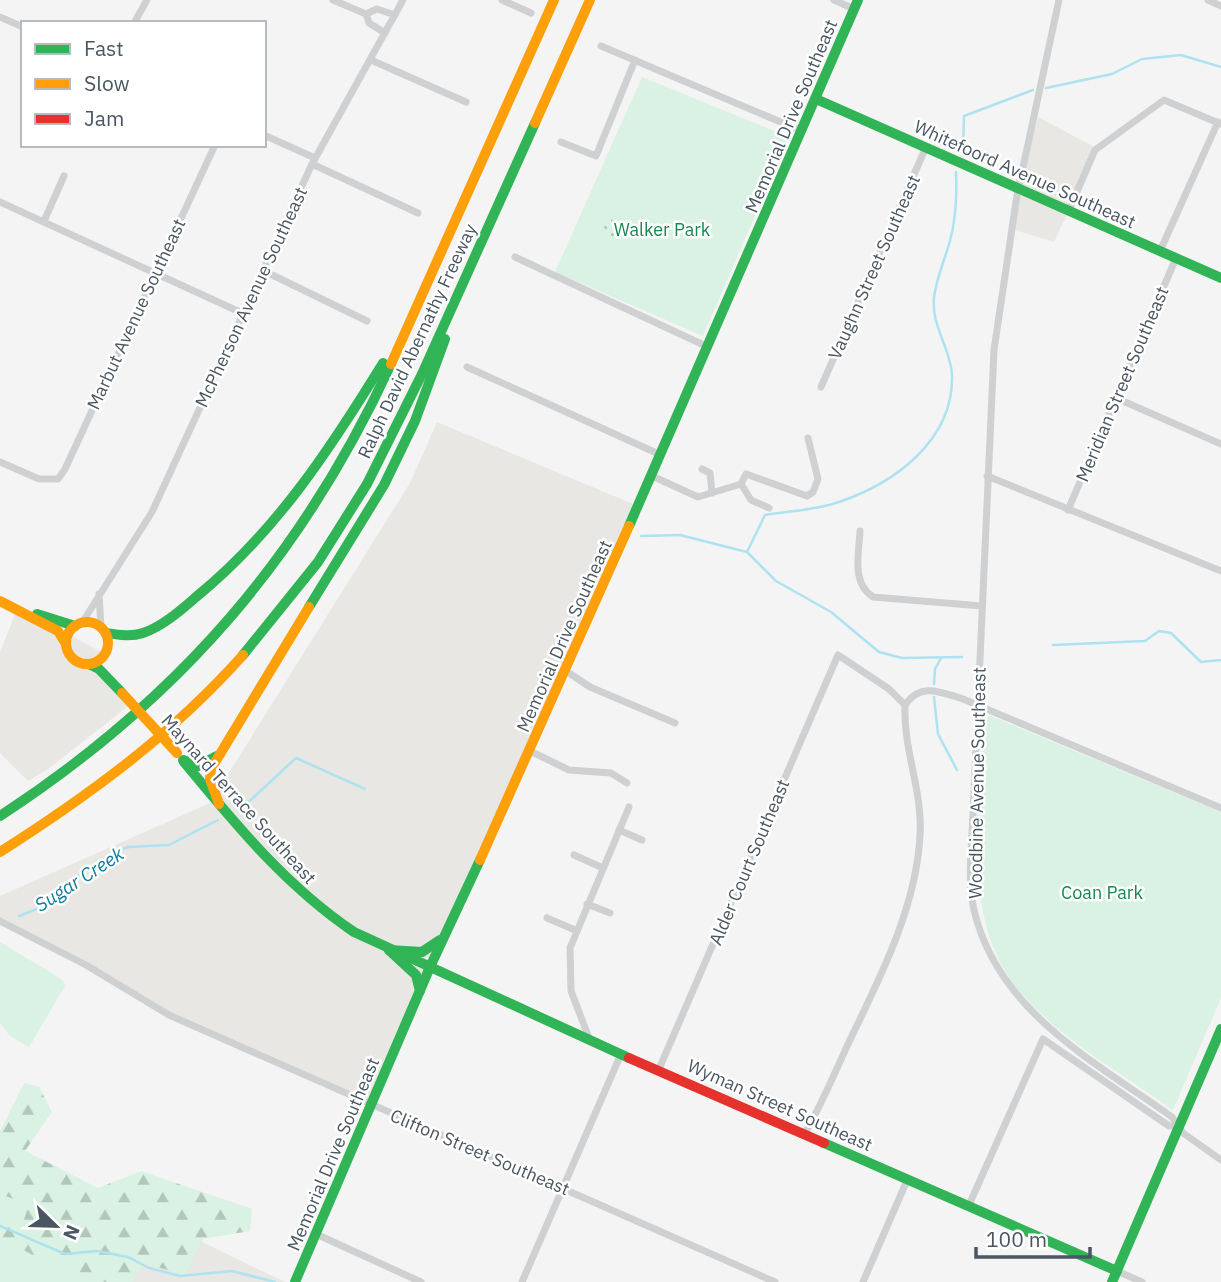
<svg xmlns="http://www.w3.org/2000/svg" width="1221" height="1282" font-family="'IBM Plex Sans',sans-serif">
<defs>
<pattern id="forest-firs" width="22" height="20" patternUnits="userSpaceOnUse" patternTransform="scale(1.75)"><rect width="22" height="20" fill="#d9f2e3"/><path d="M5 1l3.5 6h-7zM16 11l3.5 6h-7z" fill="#b2c7bb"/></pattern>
<pattern id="garden-dots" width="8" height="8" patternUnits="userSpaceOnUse" patternTransform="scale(1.75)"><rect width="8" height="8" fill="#d9f2e3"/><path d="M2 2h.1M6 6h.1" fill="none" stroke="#b2c7bb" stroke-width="1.8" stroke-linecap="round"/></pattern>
</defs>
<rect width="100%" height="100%" fill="#f4f4f4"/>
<g fill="#e8e7e3">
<path d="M1038,117L1098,149L1054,242L1009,228Z"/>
<path d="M437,422L638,506L374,1108L153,1005L84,964L0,924V896L210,803L410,483Z"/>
<path d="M18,607L105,654L94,662L131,704L48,769L28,781L0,753V652Z"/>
<path d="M131,1207L268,1274L286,1282H98Z"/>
</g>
<g fill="#d9f2e3">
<path d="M642,77L789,137L703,336L555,272Z"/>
<path d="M991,716L1221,812V998L1173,1110C1124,1075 1069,1044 1028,1001C957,928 979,811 983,719Z"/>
<path d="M0,942L63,980L65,986L29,1047L10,1036L0,1023Z"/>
<path d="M0,1156L98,1282H0Z"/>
</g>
<path fill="url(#forest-firs)" d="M24,1083L39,1087L52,1112L25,1151L98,1188L141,1171L252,1209L250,1231L203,1239L185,1275L143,1263L133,1282H78L67,1266L38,1258L0,1237V1215L23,1223L26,1213L22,1202L0,1194V1131Z"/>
<path fill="url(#garden-dots)" d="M604,216L622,224L615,240L595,231Z"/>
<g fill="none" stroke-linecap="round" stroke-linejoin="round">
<g stroke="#aee2f0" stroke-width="2.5">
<path d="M1046,88L1112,74L1142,59L1181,55L1221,67"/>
<path d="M963,150L964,116L1033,90"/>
<path d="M641,536L680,535L747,552L776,581L831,612L879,652L902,658L962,657"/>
<path d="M747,552L765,515C789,511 817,510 839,502C895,483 954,440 952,375C951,349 931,326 934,298C936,279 945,259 950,241C956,219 957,195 956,172"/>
<path d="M1053,645L1145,641L1159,631L1171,633L1201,662L1221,660"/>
<path d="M934,684L935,669L941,658"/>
<path d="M934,697L938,734L957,770"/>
<path d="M241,809L296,758L365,789"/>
<path d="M19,916L42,907L66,890L70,881L115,852L128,847L169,845L218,820"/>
<path d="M0,1226L65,1254L97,1251L128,1257L149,1268L180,1276L232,1271L275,1282"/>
</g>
<g stroke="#ced0d2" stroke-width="7">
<path d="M333,0L366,14L369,23L385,33"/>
<path d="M502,0L531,13"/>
<path d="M834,0L854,9"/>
<path d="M1059,0L1017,195L994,350L973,814C972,845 967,880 974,910C998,1012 1094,1061 1172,1117L1183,1133L1221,1160"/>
<path d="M1208,0L1221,6"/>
<path d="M366,14L377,9L395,15"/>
<path d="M0,17L23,27"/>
<path d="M134,23L147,0"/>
<path d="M601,46L802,131"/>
<path d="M371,60L466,102"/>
<path d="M264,135L315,158"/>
<path d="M561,142L596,156L635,60"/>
<path d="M312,164L418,213"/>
<path d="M0,202L242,313"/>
<path d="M1069,210L1095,150L1164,100L1221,124"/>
<path d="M44,221L64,176"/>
<path d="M1160,251L1218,122"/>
<path d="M515,257L708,347"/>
<path d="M262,270L367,321"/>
<path d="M467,367L661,455"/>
<path d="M821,387L926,147"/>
<path d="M1116,398L1221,444"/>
<path d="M0,462L39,479H58L65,469L215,145"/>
<path d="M702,469L710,473L712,493"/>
<path d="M652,476L698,497L741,484L746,474L807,496L813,492L818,479L808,438"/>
<path d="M987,476L1221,571"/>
<path d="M741,484L751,500L769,508"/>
<path d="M1068,510L1176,258"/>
<path d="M860,531C859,553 851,583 873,597L982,606"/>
<path d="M99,594L101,628"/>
<path d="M82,623L152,512L312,164L403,0"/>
<path d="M566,671L590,687L675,723"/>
<path d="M905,705C921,682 940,692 963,699L1221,808"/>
<path d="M530,751L569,770L611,773L627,783"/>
<path d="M619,830L642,840"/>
<path d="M574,855L603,868"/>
<path d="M587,904L610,913"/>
<path d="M547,918L575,930"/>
<path d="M0,921L86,965L169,1015L775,1282"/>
<path d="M589,1038L571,991L570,948L629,807"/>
<path d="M659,1069L838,655L889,689L905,705C903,750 923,791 920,836C916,908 880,978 849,1042C835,1072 822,1104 805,1133"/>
<path d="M969,1205L1043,1039L1169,1126H1179"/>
<path d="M316,1234L421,1282"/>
<path d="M1117,1271L1142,1282"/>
<path d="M522,1282L621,1054"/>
<path d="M863,1282L908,1178"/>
</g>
<g stroke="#30b455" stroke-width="10">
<path d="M816,99L1221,278"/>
<path d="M629,526L858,0"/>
<path d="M309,607L384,485L415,421L445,339"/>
<path d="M37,614L75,626"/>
<path d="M106,633C119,635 131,637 143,633C163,626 181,610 196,597C276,532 330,449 383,363"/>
<path d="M243,655L318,562L367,484L422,374L535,123"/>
<path d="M89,664L99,669L122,693"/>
<path d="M183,760L198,766L217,756"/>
<path d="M184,762C236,825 286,886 354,932L629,1058"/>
<path d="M0,816C178,700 302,557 391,364"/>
<path d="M389,950L422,952L440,940"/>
<path d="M389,950L416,975L420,991"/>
<path d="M824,1143L1117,1271"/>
<path d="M295,1282L430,967L480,860"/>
<path d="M1112,1282L1221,1029"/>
</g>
<g stroke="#ff9f0a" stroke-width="10">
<path d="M535,123L590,0"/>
<path d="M391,364L554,0"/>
<path d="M0,601L58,631L66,644"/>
<circle cx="87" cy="643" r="21"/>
<path d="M219,804L210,779L211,769L309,607"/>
<path d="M0,852C88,796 173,734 243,655"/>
<path d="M480,860L629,526"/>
</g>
<path stroke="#e5322d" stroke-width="10" d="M629,1058L824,1143"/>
<path stroke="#ff9f0a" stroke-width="10" d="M122,693L177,753"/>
</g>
<g text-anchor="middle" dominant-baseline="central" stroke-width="5" stroke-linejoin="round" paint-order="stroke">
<g font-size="18" fill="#4a5661" stroke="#fff">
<text transform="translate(791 116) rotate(-67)">Memorial Drive Southeast</text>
<text transform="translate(1025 174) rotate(24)">Whitefoord Avenue Southeast</text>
<text transform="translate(874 267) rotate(-66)">Vaughn Street Southeast</text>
<text transform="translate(251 297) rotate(-65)">McPherson Avenue Southeast</text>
<text transform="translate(136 314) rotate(-65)">Marbut Avenue Southeast</text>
<text transform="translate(417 341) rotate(-65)">Ralph David Abernathy Freeway</text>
<text transform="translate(1122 384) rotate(-67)">Meridian Street Southeast</text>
<text transform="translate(564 636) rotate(-66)">Memorial Drive Southeast</text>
<text transform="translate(977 783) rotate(-89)">Woodbine Avenue Southeast</text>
<text transform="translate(239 799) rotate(48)">Maynard Terrace Southeast</text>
<text transform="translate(749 862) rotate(-67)">Alder Court Southeast</text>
<text transform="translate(780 1105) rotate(24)">Wyman Street Southeast</text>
<text transform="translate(480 1152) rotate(23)">Clifton Street Southeast</text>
<text transform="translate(333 1154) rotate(-67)">Memorial Drive Southeast</text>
</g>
<g font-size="18" fill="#17864f" stroke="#fff">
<text x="662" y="229">Walker Park</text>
<text x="1102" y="892">Coan Park</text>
</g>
<g font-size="19" font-style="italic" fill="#0c7c9b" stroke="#fff">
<text transform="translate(79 879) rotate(-33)">Sugar Creek</text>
</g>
</g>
<rect x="21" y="21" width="245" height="126" fill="#ffffff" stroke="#b7bbc0" stroke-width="2"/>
<rect x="35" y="44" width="35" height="10" fill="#30b455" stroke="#b7bbc0" stroke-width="2"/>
<text x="84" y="56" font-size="21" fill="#4a5661">Fast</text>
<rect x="35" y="79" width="35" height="10" fill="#ff9f0a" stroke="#b7bbc0" stroke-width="2"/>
<text x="84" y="91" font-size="21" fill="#4a5661">Slow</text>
<rect x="35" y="114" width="35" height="10" fill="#e5322d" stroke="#b7bbc0" stroke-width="2"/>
<text x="84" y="126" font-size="21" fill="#4a5661">Jam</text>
<g transform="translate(56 1226) rotate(113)" stroke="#ffffff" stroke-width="5" paint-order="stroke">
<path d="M0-5L12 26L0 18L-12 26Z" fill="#4a5661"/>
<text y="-10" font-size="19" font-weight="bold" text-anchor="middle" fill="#4a5661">N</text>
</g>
<path d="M976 1247v10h114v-10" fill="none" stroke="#4a5661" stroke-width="3.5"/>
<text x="986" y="1247" font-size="21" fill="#4a5661" stroke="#ffffff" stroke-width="5" paint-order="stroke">100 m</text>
</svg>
